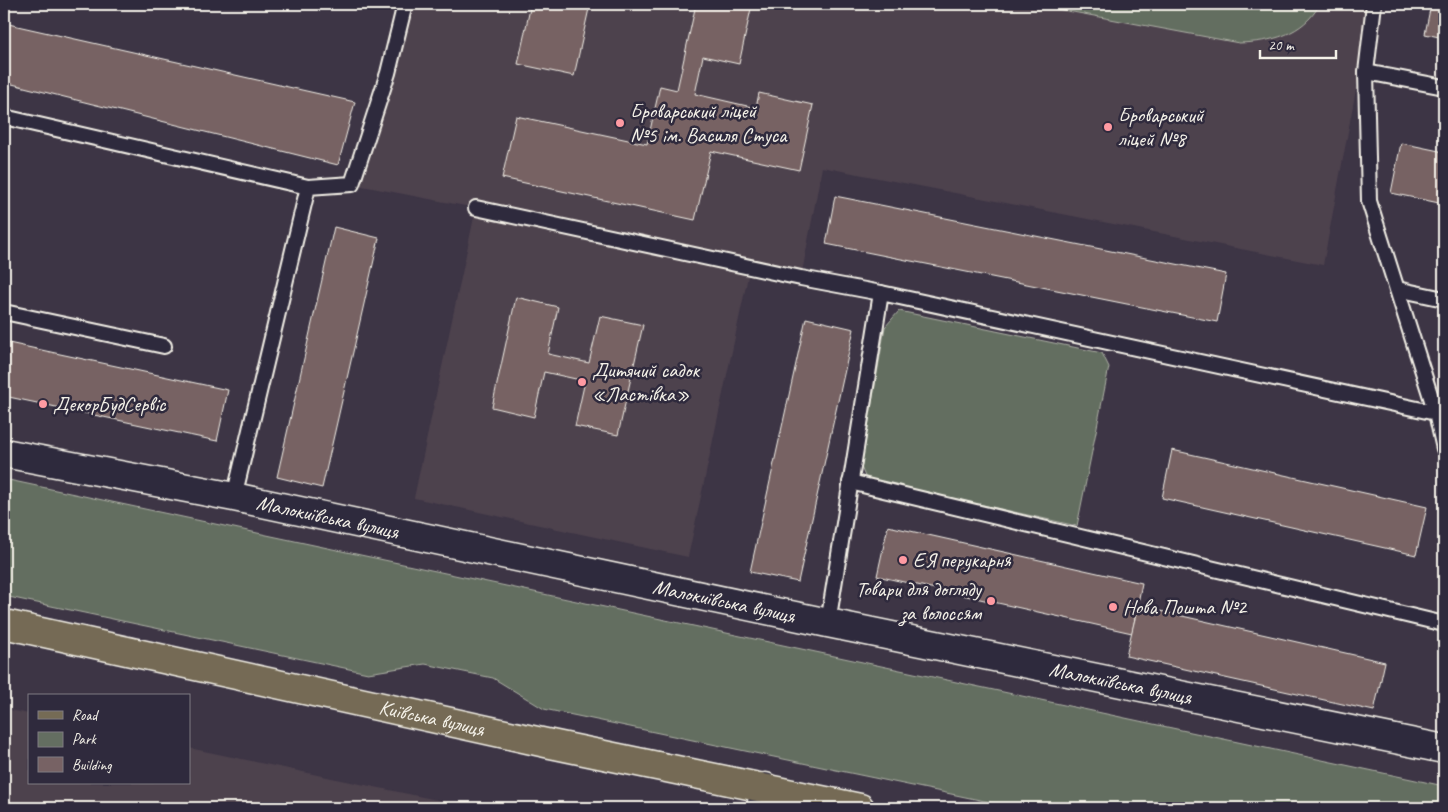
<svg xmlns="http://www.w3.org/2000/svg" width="1448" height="812" font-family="Caveat,sans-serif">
<rect width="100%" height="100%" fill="#3d3545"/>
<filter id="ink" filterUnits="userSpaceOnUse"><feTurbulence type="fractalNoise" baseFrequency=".02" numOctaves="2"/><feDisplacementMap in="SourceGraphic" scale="10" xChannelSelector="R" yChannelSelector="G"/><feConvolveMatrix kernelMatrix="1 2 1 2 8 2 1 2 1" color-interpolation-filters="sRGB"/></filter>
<g filter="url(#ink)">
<g fill="#4e424e">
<path d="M405,4H1372L1323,265L822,167L801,278L750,267L688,557L414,498L476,208L352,184Z"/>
<path d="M4,709L29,714V783H189V748L475,808H4Z"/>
</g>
<g fill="#646e61" stroke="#acb0a4">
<path d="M1030,4H1320C1303,35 1271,42 1239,43Z"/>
<path d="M899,311L1102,353L1109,367L1077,526L866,479L861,467L885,327Z"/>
<path d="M4,479L1444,786V808H1018L544,709L493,678L425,664L368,673L4,596Z"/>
</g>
<g fill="#776264" stroke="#f4f1e8">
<path d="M531,4H590L574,76L518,64Z"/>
<path d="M696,4H752L739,64L703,56L695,94L756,108L759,93L813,105L799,170L711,151L695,220L502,178L516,116L647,144L660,86L677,90Z"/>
<path d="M1431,4H1444V38L1425,34Z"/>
<path d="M4,23L355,102L338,165L4,82Z"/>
<path d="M1401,143L1444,152V204L1391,193Z"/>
<path d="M835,196L1226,274L1217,322L826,244Z"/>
<path d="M334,227L379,238L322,488L277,477Z"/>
<path d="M516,297L558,307L548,354L589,363L600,316L643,325L618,435L575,426L585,381L544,372L534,417L492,407Z"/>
<path d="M806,318L854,329L798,582L750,572Z"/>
<path d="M4,342L228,390L217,441L4,396Z"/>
<path d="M1172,450L1427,507L1416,555L1162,498Z"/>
<path d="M888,526L1142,583L1132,633L877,576Z"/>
<path d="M1138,606L1385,662L1374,711L1126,656Z"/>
</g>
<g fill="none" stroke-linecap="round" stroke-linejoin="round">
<defs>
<g id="lane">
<path d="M1374,4L1366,72L1369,201L1436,413L1444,449"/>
<path d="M1366,72L1444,87"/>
<path d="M4,117L308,187"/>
<path d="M476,208L801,278L881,293"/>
<path d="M1397,289L1444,299"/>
<path d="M4,312L164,346"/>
<path d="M850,482L1444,624"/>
<path d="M234,497L308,187L352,184L388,73L405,4"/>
<path d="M828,623L881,293L1436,413"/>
</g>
<g id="street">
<path id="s1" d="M4,453L234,497L828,623L1444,749"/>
<path d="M761,808L765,787"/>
</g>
<g id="primary">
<path id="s2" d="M4,624L546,743L860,808"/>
</g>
</defs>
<use href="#lane" stroke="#f4f1e8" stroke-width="18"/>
<use href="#street" stroke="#f4f1e8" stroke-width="31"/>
<use href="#primary" stroke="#f4f1e8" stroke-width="31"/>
<use href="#lane" stroke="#2f2a3d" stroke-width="14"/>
<use href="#street" stroke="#2f2a3d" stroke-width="28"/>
<use href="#primary" stroke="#756b55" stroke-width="28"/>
</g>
</g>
<g fill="#ff9aa2" stroke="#2f2a3d" stroke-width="2">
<circle cx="620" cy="123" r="5"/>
<circle cx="1108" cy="127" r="5"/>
<circle cx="582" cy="382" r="5"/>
<circle cx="43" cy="404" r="5"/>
<circle cx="903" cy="560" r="5"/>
<circle cx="991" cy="601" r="5"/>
<circle cx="1113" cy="607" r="5"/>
</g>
<g text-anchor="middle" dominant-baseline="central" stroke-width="5" stroke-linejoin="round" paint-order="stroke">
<g font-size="21" fill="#f4f1e8" stroke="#2f2a3d" text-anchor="start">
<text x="630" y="111">Броварський ліцей<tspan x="630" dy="24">№5 ім. Василя Стуса</tspan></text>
<text x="1118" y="115">Броварський<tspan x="1118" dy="24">ліцей №8</tspan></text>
<text x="592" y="370">Дитячий садок<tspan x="592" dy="24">«Ластівка»</tspan></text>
<text x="53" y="404">ДекорБудСервіс</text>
<text x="913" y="560">ЕЯ перукарня</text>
<text x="981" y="589" text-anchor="end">Товари для догляду<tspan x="981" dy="24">за волоссям</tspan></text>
<text x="1123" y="607">Нова Пошта №2</text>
</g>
<g font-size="21" fill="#f4f1e8" stroke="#2f2a3d">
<text stroke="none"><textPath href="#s1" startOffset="330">Малокиївська вулиця</textPath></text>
<text stroke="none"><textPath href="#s1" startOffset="735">Малокиївська вулиця</textPath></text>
<text stroke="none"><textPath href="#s1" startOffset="1140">Малокиївська вулиця</textPath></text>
<text stroke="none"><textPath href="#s2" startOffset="438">Київська вулиця</textPath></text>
</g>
</g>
<rect width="1448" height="812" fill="none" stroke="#2f2a3d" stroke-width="20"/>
<rect x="10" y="10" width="1428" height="792" fill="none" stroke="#f4f1e8" stroke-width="2" filter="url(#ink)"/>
<rect x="28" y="694" width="162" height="90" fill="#2f2a3d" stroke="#7e7a81"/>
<rect x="38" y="711" width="25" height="8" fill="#756b55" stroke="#7e7a81"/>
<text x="72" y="720" font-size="15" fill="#f4f1e8">Road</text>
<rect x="38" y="732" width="25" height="15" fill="#646e61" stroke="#7e7a81"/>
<text x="72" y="744" font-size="15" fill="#f4f1e8">Park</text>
<rect x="38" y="757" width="25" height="15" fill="#776264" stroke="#7e7a81"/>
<text x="72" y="770" font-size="15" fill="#f4f1e8">Building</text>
<path d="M1260 50v8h76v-8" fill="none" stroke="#f4f1e8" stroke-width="2.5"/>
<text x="1268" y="50" font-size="15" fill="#f4f1e8" stroke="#2f2a3d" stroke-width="4" paint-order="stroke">20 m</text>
</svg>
